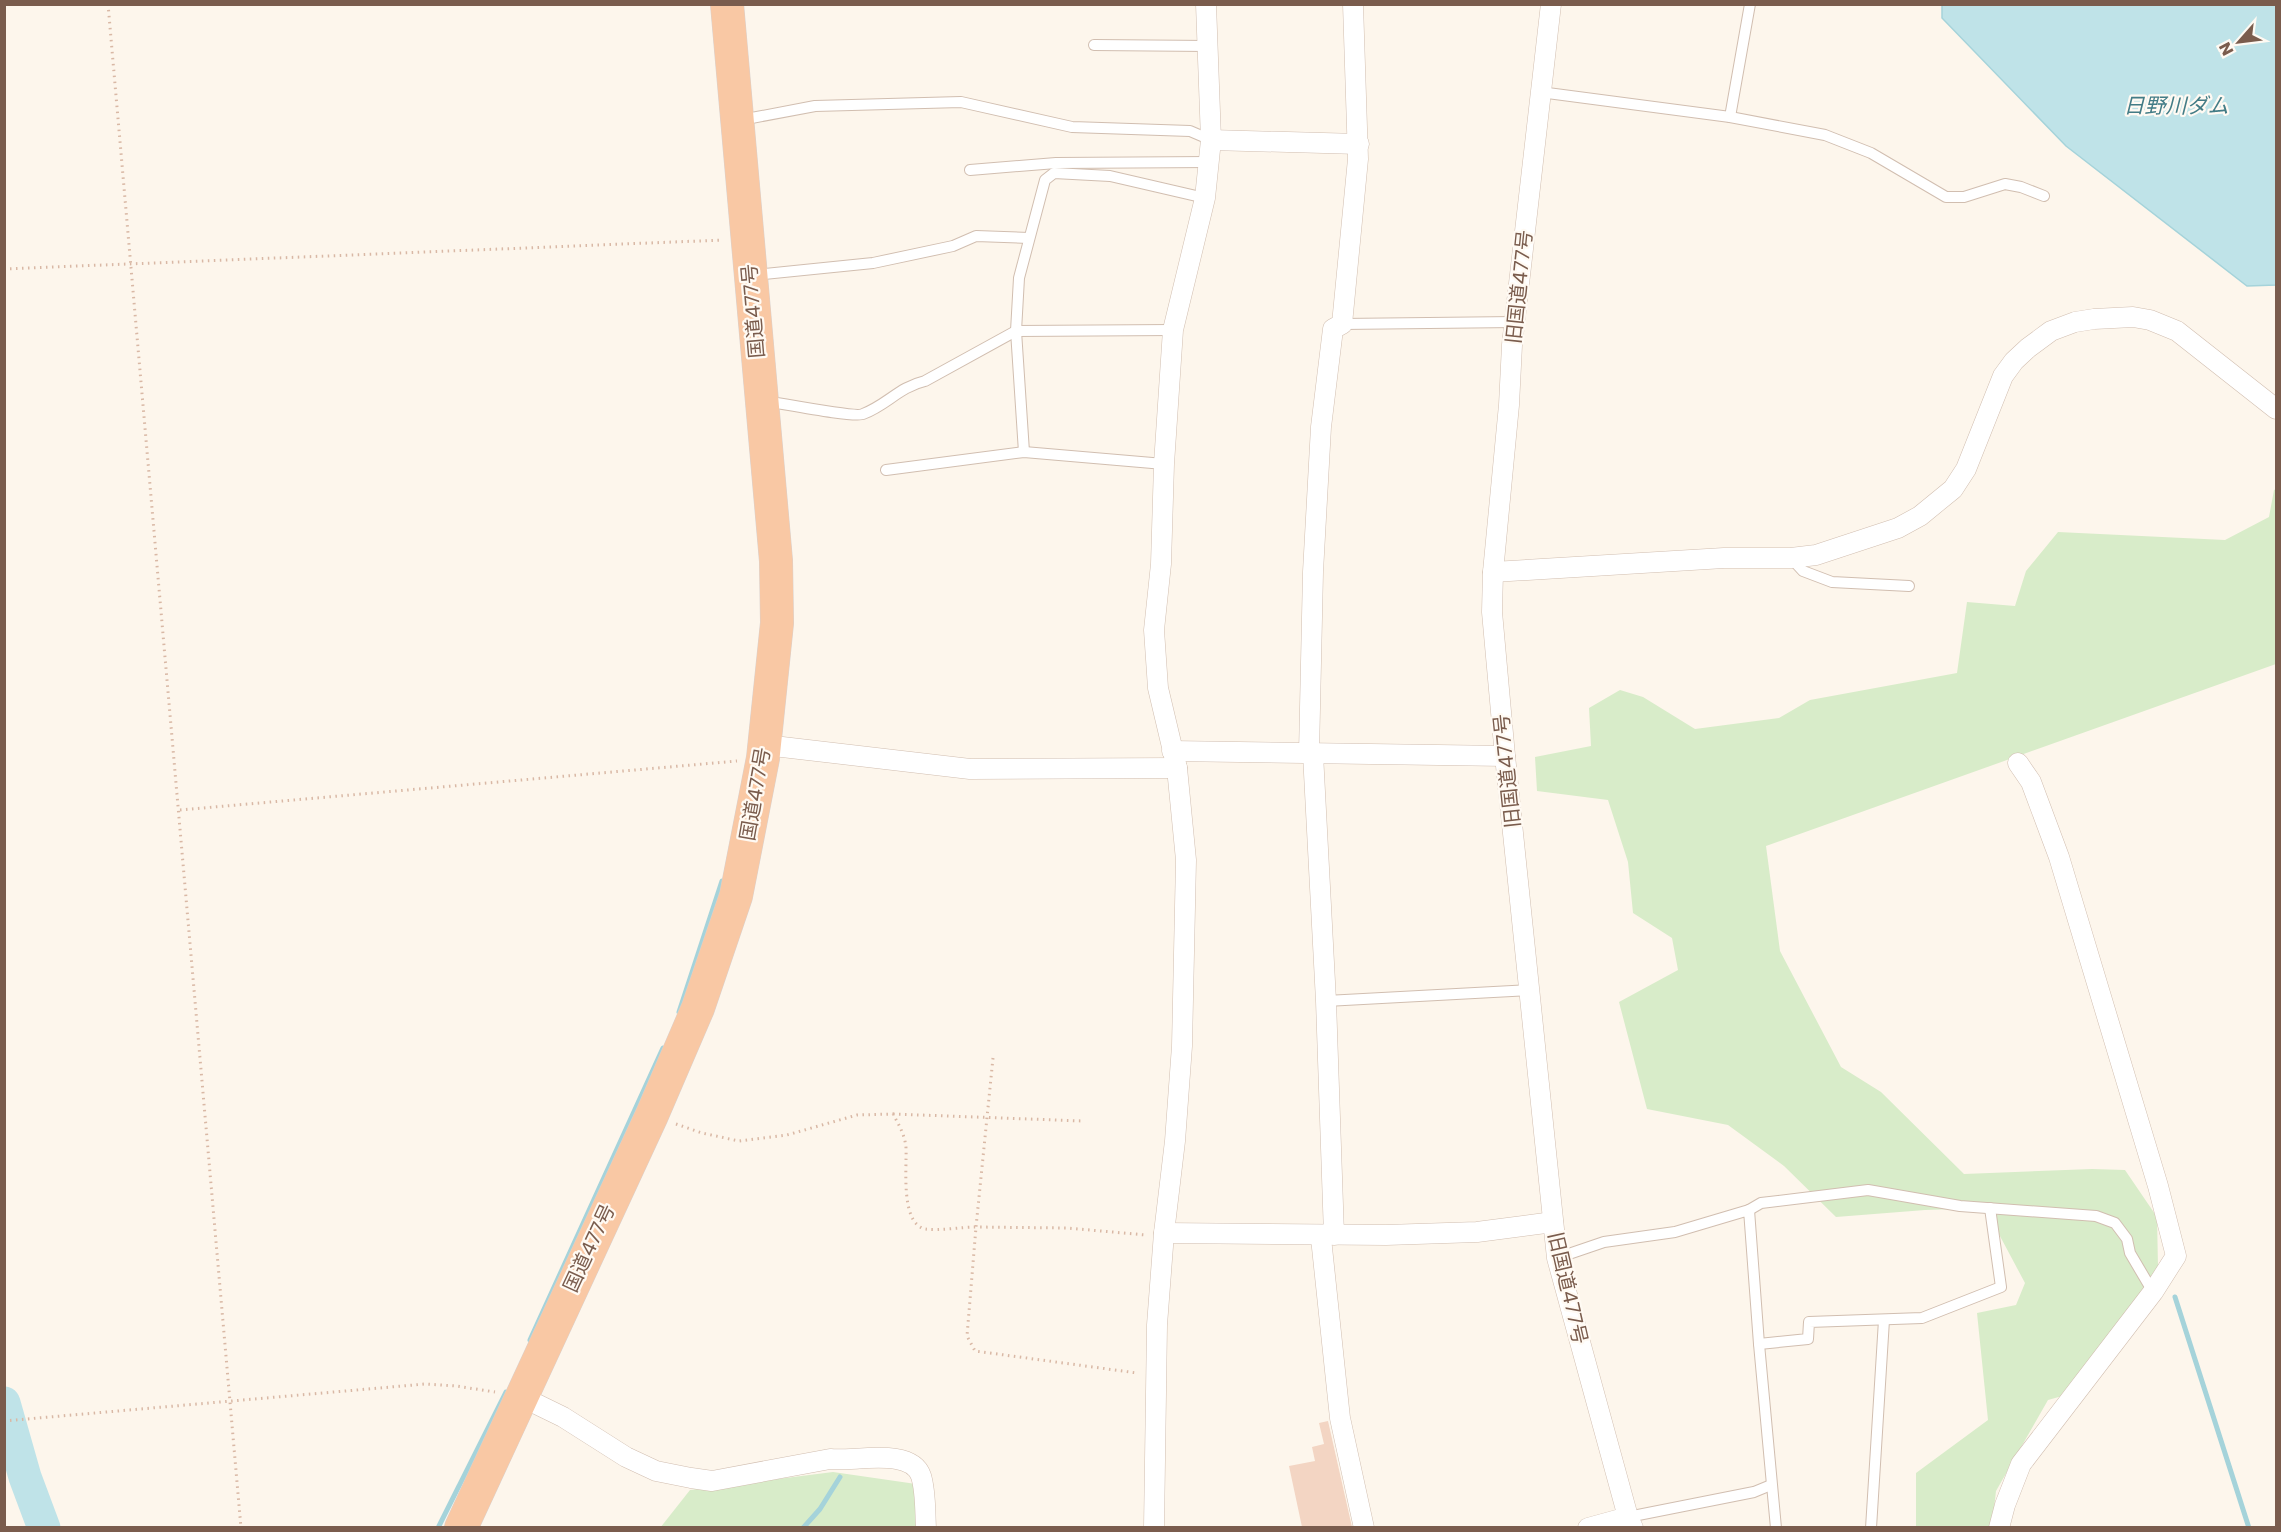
<svg xmlns="http://www.w3.org/2000/svg" width="2281" height="1532" font-family="Poppins,'Noto Sans JP',sans-serif">
<rect width="100%" height="100%" fill="#fdf6ec"/>
<g fill="#d8ecc9">
<path d="M2276,489V664L1766,846L1780,951L1841,1067L1881,1092L1964,1174L2092,1169L2125,1170L2157,1217L2158,1267L2087,1389L2048,1400L1996,1491L1992,1527H1916V1473L1988,1420L1977,1313L2016,1305L2025,1283L1985,1208L1925,1210L1836,1217L1784,1166L1728,1125L1647,1109L1619,1002L1678,970L1672,938L1633,913L1628,862L1608,800L1537,791L1535,757L1591,746L1589,708L1620,690L1643,697L1695,729L1779,718L1810,700L1957,673L1967,602L2015,606L2026,571L2058,532L2225,540L2269,517L2274,490Z"/>
<path d="M833,1472L916,1484L921,1528H660L690,1490Z"/>
</g>
<path fill="#bfe3e8" stroke="#a5d3da" stroke-width="1.5" d="M1942,5H2276V285L2247,286L2066,146L1942,18Z"/>
<g fill="none" stroke-linecap="round" stroke-linejoin="round">
<g stroke="#a5d3da" stroke-width="5">
<path d="M679,1012L722,881"/>
<path d="M2175,1297L2249,1528"/>
<path d="M530,1340L663,1048"/>
<path d="M438,1528L506,1392"/>
<path d="M803,1528L820,1509L840,1477"/>
</g>
<path stroke="#bfe3e8" stroke-width="33" d="M4,1403L25,1477L44,1528"/>
</g>
<path fill="#f3d5c3" d="M1328,1421L1352,1527H1302L1289,1466L1315,1461L1312,1447L1324,1444L1319,1423Z"/>
<g fill="none" stroke-linecap="round" stroke-linejoin="round">
<defs>
<g id="service">
<path d="M1094,45L1208,46"/>
<path d="M1540,92L1730,117L1825,135L1871,153L1946,197H1964L2005,184L2021,187L2044,196"/>
<path d="M1730,117L1750,4"/>
<path d="M741,120L815,106L961,102L1072,127L1190,131L1211,140"/>
<path d="M970,170L1056,163L1210,162"/>
<path d="M754,275L873,263L953,246L976,236L1029,238"/>
<path d="M1342,324L1515,322"/>
<path d="M765,401C780,403 855,418 863,414C887,405 899,387 925,381L1016,331L1173,330"/>
<path d="M1024,452L1016,331L1019,278L1045,180L1054,173L1110,176L1205,198"/>
<path d="M886,470L1024,452L1164,464"/>
<path d="M1791,558L1803,571L1832,582L1909,586"/>
<path d="M1326,1001L1530,990"/>
<path d="M1749,1210L1761,1203L1868,1190L1960,1206L2096,1216L2115,1223L2127,1239L2130,1253L2153,1292"/>
<path d="M1557,1258L1604,1242L1675,1232L1749,1210L1759,1344L1776,1528"/>
<path d="M1759,1344L1808,1339L1809,1322L1922,1318L2001,1287L1990,1208"/>
<path d="M1628,1517L1754,1492L1771,1485"/>
<path d="M1871,1528L1884,1320"/>
</g>
<g id="minor">
<path d="M1551,4L1512,345L1509,405L1493,572L1492,612L1505,756L1557,1258L1628,1517L1633,1528"/>
<path d="M1211,140L1359,144"/>
<path d="M1493,572L1724,558H1791L1816,555L1898,528L1920,516L1953,489L1966,469L2003,376L2014,361L2028,348L2051,331L2075,322L2094,319L2133,317L2150,320L2177,331L2276,409"/>
<path d="M765,745L970,769L1177,768"/>
<path d="M1172,751L1505,756"/>
<path d="M1309,753L1313,572L1321,427L1333,329L1342,324L1358,159L1353,4"/>
<path d="M1313,754L1326,1001L1334,1235"/>
<path d="M1164,1233L1386,1235L1477,1232L1553,1222"/>
<path d="M1329,1235L1321,1238L1340,1418L1364,1528"/>
<path d="M520,1396L563,1417L626,1457L656,1471L691,1478L712,1481L830,1459C854,1462 911,1447 921,1476C926,1492 925,1512 926,1528"/>
<path d="M1154,1528L1157,1325L1164,1233L1175,1141L1182,1046L1186,860L1177,768L1158,688L1154,630L1161,564L1164,464L1173,330L1205,198L1211,140L1206,4"/>
<path d="M1588,1528L1628,1517"/>
<path d="M1999,1528L2005,1505L2021,1464L2153,1292L2176,1256L2158,1186L2059,857L2031,782L2018,763"/>
</g>
<path id="trunk" d="M461,1528L652,1115L698,1008L736,896L763,758L777,623L776,561L727,4"/>
</defs>
<use href="#service" stroke="#d1beb0" stroke-width="12"/>
<use href="#minor" stroke="#d1beb0" stroke-width="21"/>
<use href="#trunk" stroke="#dad1cd" stroke-width="34"/>
<g stroke="#d9b8a5" stroke-width="3" stroke-dasharray="1.5 4.5" stroke-linecap="butt">
<path d="M108,4L241,1528"/>
<path d="M4,269L723,240"/>
<path d="M180,810L737,761"/>
<path d="M993,1058L976,1227L1067,1228L1146,1235"/>
<path d="M893,1114L1083,1121"/>
<path d="M676,1124L702,1133L739,1141L787,1135L857,1115L893,1114C899,1125 905,1135 906,1148C907,1167 900,1223 925,1229C939,1231 962,1227 976,1227L967,1336L975,1351L1137,1373"/>
<path d="M4,1421L425,1384L456,1386L495,1392"/>
</g>
<use href="#service" stroke="#fff" stroke-width="10"/>
<use href="#minor" stroke="#fff" stroke-width="20"/>
<use href="#trunk" stroke="#f9c8a4" stroke-width="33"/>
</g>
<g text-anchor="middle" dominant-baseline="central" stroke-width="4.5" stroke-linejoin="round" paint-order="stroke">
<g font-size="20" fill="#7a5c4d" stroke="#fffaf3">
<text transform="translate(1519 287) rotate(-84)">旧国道477号</text>
<text transform="translate(753 311) rotate(-95)">国道477号</text>
<text transform="translate(1507 771) rotate(-96)">旧国道477号</text>
<text transform="translate(755 794) rotate(-80)">国道477号</text>
<text transform="translate(589 1248) rotate(-65)">国道477号</text>
<text transform="translate(1568 1288) rotate(77)">旧国道477号</text>
</g>
<g font-size="21" font-style="italic" fill="#437c86" stroke="#fffaf3">
<text x="2176" y="105">日野川ダム</text>
</g>
</g>
<rect width="2281" height="1532" fill="none" stroke="#7a5c4d" stroke-width="12"/>
<g transform="translate(2239 42) rotate(242)" stroke="#fffaf3" stroke-width="4.5" paint-order="stroke">
<path d="M0-4.5L10 22L0 15L-10 22Z" fill="#7a5c4d"/>
<text y="-9" font-size="16" font-weight="bold" text-anchor="middle" fill="#7a5c4d">N</text>
</g>
</svg>
